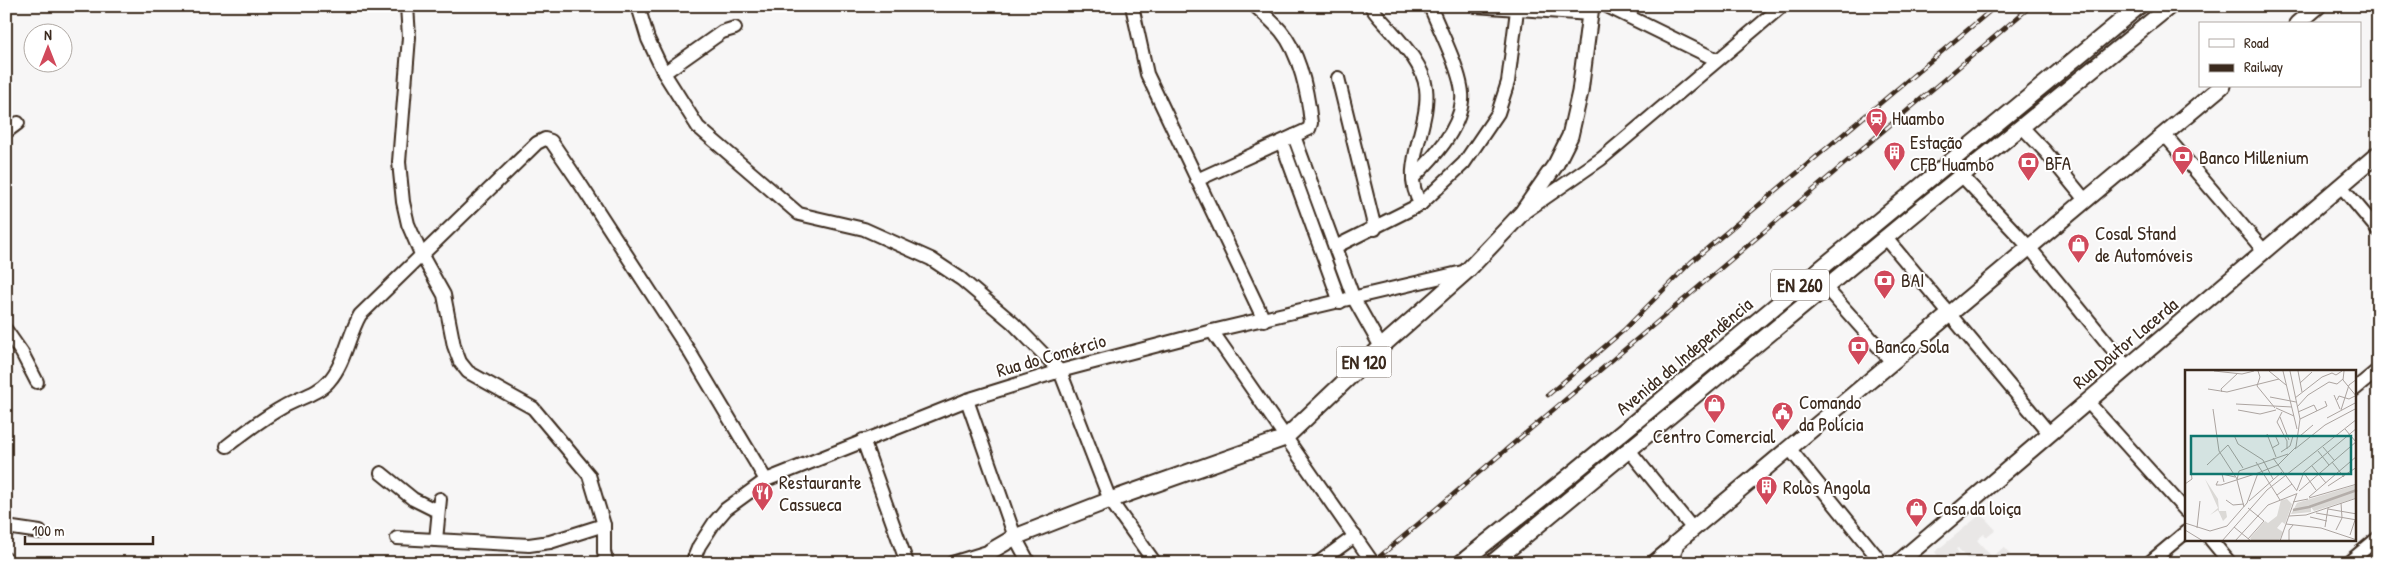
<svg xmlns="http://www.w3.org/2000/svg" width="2384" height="569" font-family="'Patrick Hand',sans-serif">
<rect width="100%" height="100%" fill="#f7f6f6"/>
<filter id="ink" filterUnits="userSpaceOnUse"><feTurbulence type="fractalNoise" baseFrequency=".02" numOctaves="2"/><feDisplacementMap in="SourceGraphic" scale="10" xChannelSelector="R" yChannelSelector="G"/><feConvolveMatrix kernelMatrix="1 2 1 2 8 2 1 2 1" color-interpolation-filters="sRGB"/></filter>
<g filter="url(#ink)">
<path fill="#e9e7e6" d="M1981,514L1996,530L1987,537L1984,534L1977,540L1992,557L2004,547L2010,554L1999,563H1970L1958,548L1956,549L1959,553L1943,563L1935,552Z"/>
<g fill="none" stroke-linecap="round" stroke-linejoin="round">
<defs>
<g id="minor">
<path d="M407,6L409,37L399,162L403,202L408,224L421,254L444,295L454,346L460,362L468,372L533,408L589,475L604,525V552L607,563"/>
<path d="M638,6L648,39L664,73L698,127L799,214L864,229L931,259L961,279L1013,323L1060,371L1110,500L1155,563"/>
<path d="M1132,6L1147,74L1264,320"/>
<path d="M1371,6C1375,14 1382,20 1388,27C1403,44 1423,65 1426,88C1431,126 1398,170 1421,204"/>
<path d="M1475,6L1590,14"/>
<path d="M1607,6L1717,60"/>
<path d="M2378,6V7"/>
<path d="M664,73L722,32L735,28"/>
<path d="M1338,78L1375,229"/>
<path d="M2022,127L2045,151L2085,200"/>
<path d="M6,132L18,123"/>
<path d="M2164,134L2264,251"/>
<path d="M1294,136L1354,299L1381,347"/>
<path d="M1282,143L1340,302"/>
<path d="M1962,176L2029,247L2127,367"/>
<path d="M1413,178C1433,158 1459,131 1462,101C1465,78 1439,29 1430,6"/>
<path d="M1197,180L1309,129L1311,123C1308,94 1300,54 1281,31C1273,22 1264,14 1255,6"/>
<path d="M2341,186L2378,230"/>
<path d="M1526,211L1601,159L1782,6"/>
<path d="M1886,238L2049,433"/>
<path d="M1335,247L1421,204L1464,163L1498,113L1508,82L1517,10"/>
<path d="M1825,287L1892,362"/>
<path d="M6,330L22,353L37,382"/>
<path d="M1212,331L1373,563"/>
<path d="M2355,389L2378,370"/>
<path d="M967,400L1015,537L1029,563"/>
<path d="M2087,401L2186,511"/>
<path d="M863,440L907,563"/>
<path d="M227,446C245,432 263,418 283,407C298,398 318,394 329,381C345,363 348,336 360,315L537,143L545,139L551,141L579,182L689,351L766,480"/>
<path d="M1789,448L1882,563"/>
<path d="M1629,450L1693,529"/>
<path d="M381,473L413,499L437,511"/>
<path d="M6,527L40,532"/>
<path d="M397,538L529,545L550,542L604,525"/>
<path d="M436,540L440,499"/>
<path d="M2211,540L2230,563"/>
<path d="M6,559L7,563"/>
<path d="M692,563L699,546L714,523L726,509L766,480L967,400L1060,371L1212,331L1467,271"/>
<path d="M952,563L991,551"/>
<path d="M1318,563L1355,536"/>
<path d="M1652,563L1676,543"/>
<path d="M2149,563L2186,532"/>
<path d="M2348,563L2378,538"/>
</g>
<g id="major">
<path d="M2297,24L2318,6"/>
<path d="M982,563L991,551L1015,537L1110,500L1285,438L1381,347L1467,271L1522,213L1556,164L1570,136L1580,92L1591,6"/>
<path d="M1461,563L1567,478L2139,6"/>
<path d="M1492,563L1924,206L2170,6"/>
<path d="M1670,563L1676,543L2222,86"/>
<path d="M1898,563L2378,154"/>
</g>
</defs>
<use href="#minor" stroke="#3b2a1e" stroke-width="16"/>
<use href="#major" stroke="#3b2a1e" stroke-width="19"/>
<use href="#minor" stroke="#fff" stroke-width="12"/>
<use href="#major" stroke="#fff" stroke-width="15"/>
<defs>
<g id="rail">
<path d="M1548,395L1624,330L1691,262L1996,6"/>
<path d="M1372,563L2031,6"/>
</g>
</defs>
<use href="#rail" stroke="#3b2a1e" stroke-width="4.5"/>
<use href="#rail" stroke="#fff" stroke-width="2.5" stroke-dasharray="8" stroke-linecap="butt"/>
</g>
</g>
<defs>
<symbol id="station-pin" viewBox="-11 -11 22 30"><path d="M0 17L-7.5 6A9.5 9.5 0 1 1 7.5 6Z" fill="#d1495b" stroke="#fff"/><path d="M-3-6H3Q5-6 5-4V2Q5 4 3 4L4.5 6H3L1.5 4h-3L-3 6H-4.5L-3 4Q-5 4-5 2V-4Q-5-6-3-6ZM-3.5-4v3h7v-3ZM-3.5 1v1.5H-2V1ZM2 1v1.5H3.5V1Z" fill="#fff"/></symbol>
<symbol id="building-pin" viewBox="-11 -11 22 30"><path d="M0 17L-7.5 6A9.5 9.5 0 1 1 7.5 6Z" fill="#d1495b" stroke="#fff"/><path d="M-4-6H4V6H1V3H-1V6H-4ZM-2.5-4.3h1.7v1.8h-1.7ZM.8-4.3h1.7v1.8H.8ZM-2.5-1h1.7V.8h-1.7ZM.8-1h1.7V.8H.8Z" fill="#fff"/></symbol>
<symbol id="bank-pin" viewBox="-11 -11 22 30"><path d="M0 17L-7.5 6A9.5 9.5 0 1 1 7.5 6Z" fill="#d1495b" stroke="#fff"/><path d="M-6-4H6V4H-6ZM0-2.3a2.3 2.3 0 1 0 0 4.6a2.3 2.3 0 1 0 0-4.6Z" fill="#fff"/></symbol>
<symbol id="shop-pin" viewBox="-11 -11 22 30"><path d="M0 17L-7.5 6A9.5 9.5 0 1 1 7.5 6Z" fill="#d1495b" stroke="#fff"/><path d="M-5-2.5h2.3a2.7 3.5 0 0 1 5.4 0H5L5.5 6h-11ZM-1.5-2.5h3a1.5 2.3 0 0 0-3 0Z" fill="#fff"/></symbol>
<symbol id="civic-pin" viewBox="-11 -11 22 30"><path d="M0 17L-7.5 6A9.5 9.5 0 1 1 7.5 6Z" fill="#d1495b" stroke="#fff"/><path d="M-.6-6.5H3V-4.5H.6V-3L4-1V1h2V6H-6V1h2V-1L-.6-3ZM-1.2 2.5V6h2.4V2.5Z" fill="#fff"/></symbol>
<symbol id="restaurant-pin" viewBox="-11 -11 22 30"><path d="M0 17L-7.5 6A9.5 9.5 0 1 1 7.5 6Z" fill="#d1495b" stroke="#fff"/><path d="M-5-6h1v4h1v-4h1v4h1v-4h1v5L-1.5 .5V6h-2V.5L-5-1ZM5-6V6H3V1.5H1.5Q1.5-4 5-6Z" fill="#fff"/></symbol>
</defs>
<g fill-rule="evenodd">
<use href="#station-pin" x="1864" y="106" width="25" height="34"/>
<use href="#building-pin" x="1882" y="140" width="25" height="34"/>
<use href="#bank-pin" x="2170" y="144" width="25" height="34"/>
<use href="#bank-pin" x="2016" y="150" width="25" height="34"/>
<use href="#shop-pin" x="2066" y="232" width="25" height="34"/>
<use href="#bank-pin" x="1872" y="268" width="25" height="34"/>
<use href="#bank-pin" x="1846" y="334" width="25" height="34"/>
<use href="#shop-pin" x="1702" y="392" width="25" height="34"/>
<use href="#civic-pin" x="1770" y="400" width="25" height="34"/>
<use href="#building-pin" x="1754" y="474" width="25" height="34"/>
<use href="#restaurant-pin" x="750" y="480" width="25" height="34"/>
<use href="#shop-pin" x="1904" y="496" width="25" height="34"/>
</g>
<g text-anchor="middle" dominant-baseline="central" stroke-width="4" stroke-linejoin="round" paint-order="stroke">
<g fill="#fff" stroke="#766a62" stroke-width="1">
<rect x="1771" y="269.5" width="58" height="31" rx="4"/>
<rect x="1336.5" y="346.5" width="55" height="31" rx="4"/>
</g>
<g font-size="18" font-weight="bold" fill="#3b2a1e">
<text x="1800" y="285">EN 260</text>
<text x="1364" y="362">EN 120</text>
</g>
<g font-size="19" fill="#3b2a1e" stroke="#fff" text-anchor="start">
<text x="1892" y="118">Huambo</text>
<text x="1910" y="142">Estação<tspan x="1910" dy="22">CFB Huambo</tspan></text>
<text x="2199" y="157">Banco Millenium</text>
<text x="2045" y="163">BFA</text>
<text x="2095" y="233">Cosal Stand<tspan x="2095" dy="22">de Automóveis</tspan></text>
<text x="1901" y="280">BAI</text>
<text x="1875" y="346">Banco Sola</text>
<text x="1799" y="402">Comando<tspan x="1799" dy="22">da Polícia</tspan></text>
<text x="1714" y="436" text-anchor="middle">Centro Comercial</text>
<text x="779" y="482">Restaurante<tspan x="779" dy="22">Cassueca</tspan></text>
<text x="1783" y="487">Rolos Angola</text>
<text x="1933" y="508">Casa da loiça</text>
</g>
<g font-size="19" fill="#3b2a1e" stroke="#fff">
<text transform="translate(2125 343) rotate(-40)">Rua Doutor Lacerda</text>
<text transform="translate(1051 355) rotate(-16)">Rua do Comércio</text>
<text transform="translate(1684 356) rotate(-40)">Avenida da Independência</text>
</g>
</g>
<g transform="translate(2185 370)">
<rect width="171" height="171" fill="#f7f6f6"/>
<path d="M20,109L33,129L34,141H41L42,147L38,151L42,153L38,151L33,140L25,145L33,138ZM171,115V128L129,141L126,137V142L106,144L112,133ZM102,129L107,134L100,154L97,152L92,158L98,162L94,171H67L65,168L80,151L83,153L92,146L96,130Z" fill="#dbd9d6"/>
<path fill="none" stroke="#b4aeaa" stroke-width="2.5" d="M108,140L124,137L172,120"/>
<path fill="none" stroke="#aca4a0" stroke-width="1" d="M29,1L57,4L69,1M73,1L75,7L72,16L90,38M84,1L101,15M98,1L112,59M113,1L117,22M159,1L158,10L172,27M115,13L127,2M23,19L42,22L94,9M37,22L36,19L53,3M149,25L155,39M85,27L111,32M110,28L137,7L147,3L151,5L157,1M152,30L154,26L164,29L170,26M51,34L107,37M112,37L123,25L144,12L152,14L158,9M91,38L109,46M28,39L34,81L52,109M53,40L75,44L91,40M156,40L164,15L172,9M97,42L92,52L102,71V79M113,42L129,35L132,41M95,47L104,70M142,48L172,32M115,49L142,36L140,31M160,59L171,72M82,64L91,87M49,65L53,74L78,90L88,109M115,66L128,55M138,77L149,90M87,78L94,74L90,65M110,79L140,55L172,38M133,81L144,95M96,82L105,76L108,66M88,88L112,121M71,92L95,130M147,92L159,107M22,95L43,75L58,98M127,96L141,113M119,103L131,120M33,111L31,115H36L73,103M39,112L37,104L50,107M0,114L7,109L6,101M143,116L172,97M112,120L119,102L172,58M114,121L172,71M92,125L107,114M124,127L172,86M124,128L172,114M41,130L48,135L59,134M64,131L97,102M108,132L123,129M59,137L52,110L54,101L103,84M143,139L172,144M131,143L172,150M104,146L121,145L172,128M125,147L142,151M0,153L25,161L42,156L62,133L73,103L93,95L111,77L115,49L105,1M101,154L136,158L172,170M49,157L66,171M140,157L143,138M12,158L15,131M0,160L18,171M151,160L157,148L156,133M165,165L170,150M63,169L79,151L63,138M37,171L82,120L172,49M50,171L83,135L111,124M95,171L112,123M104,171V160L108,155"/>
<path fill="#0f766e" fill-opacity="0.15" stroke="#0f766e" stroke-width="2.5" d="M6,66H166V104H6Z"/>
<rect width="171" height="171" fill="none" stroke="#3b2a1e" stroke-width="2.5"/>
</g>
<rect width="2384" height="569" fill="none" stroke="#fff" stroke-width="25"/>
<rect x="12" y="12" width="2359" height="544" fill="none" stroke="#3b2a1e" stroke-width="2" filter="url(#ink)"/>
<rect x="2199" y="22" width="162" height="65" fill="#ffffff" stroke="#b1aaa5"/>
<rect x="2209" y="39" width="25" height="8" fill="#ffffff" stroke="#b1aaa5"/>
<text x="2244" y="48" font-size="15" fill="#3b2a1e">Road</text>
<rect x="2209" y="64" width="25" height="8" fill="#3b2a1e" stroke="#b1aaa5"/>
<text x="2244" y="72" font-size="15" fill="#3b2a1e">Railway</text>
<g transform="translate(48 48)"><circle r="24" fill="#ffffff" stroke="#b1aaa5"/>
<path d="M0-4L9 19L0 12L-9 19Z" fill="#d1495b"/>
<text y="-8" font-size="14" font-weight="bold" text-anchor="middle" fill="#3b2a1e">N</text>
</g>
<path d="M25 536v8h128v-8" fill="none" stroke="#3b2a1e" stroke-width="2.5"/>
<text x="32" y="536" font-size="15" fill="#3b2a1e" stroke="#ffffff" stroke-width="4" paint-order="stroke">100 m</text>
</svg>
